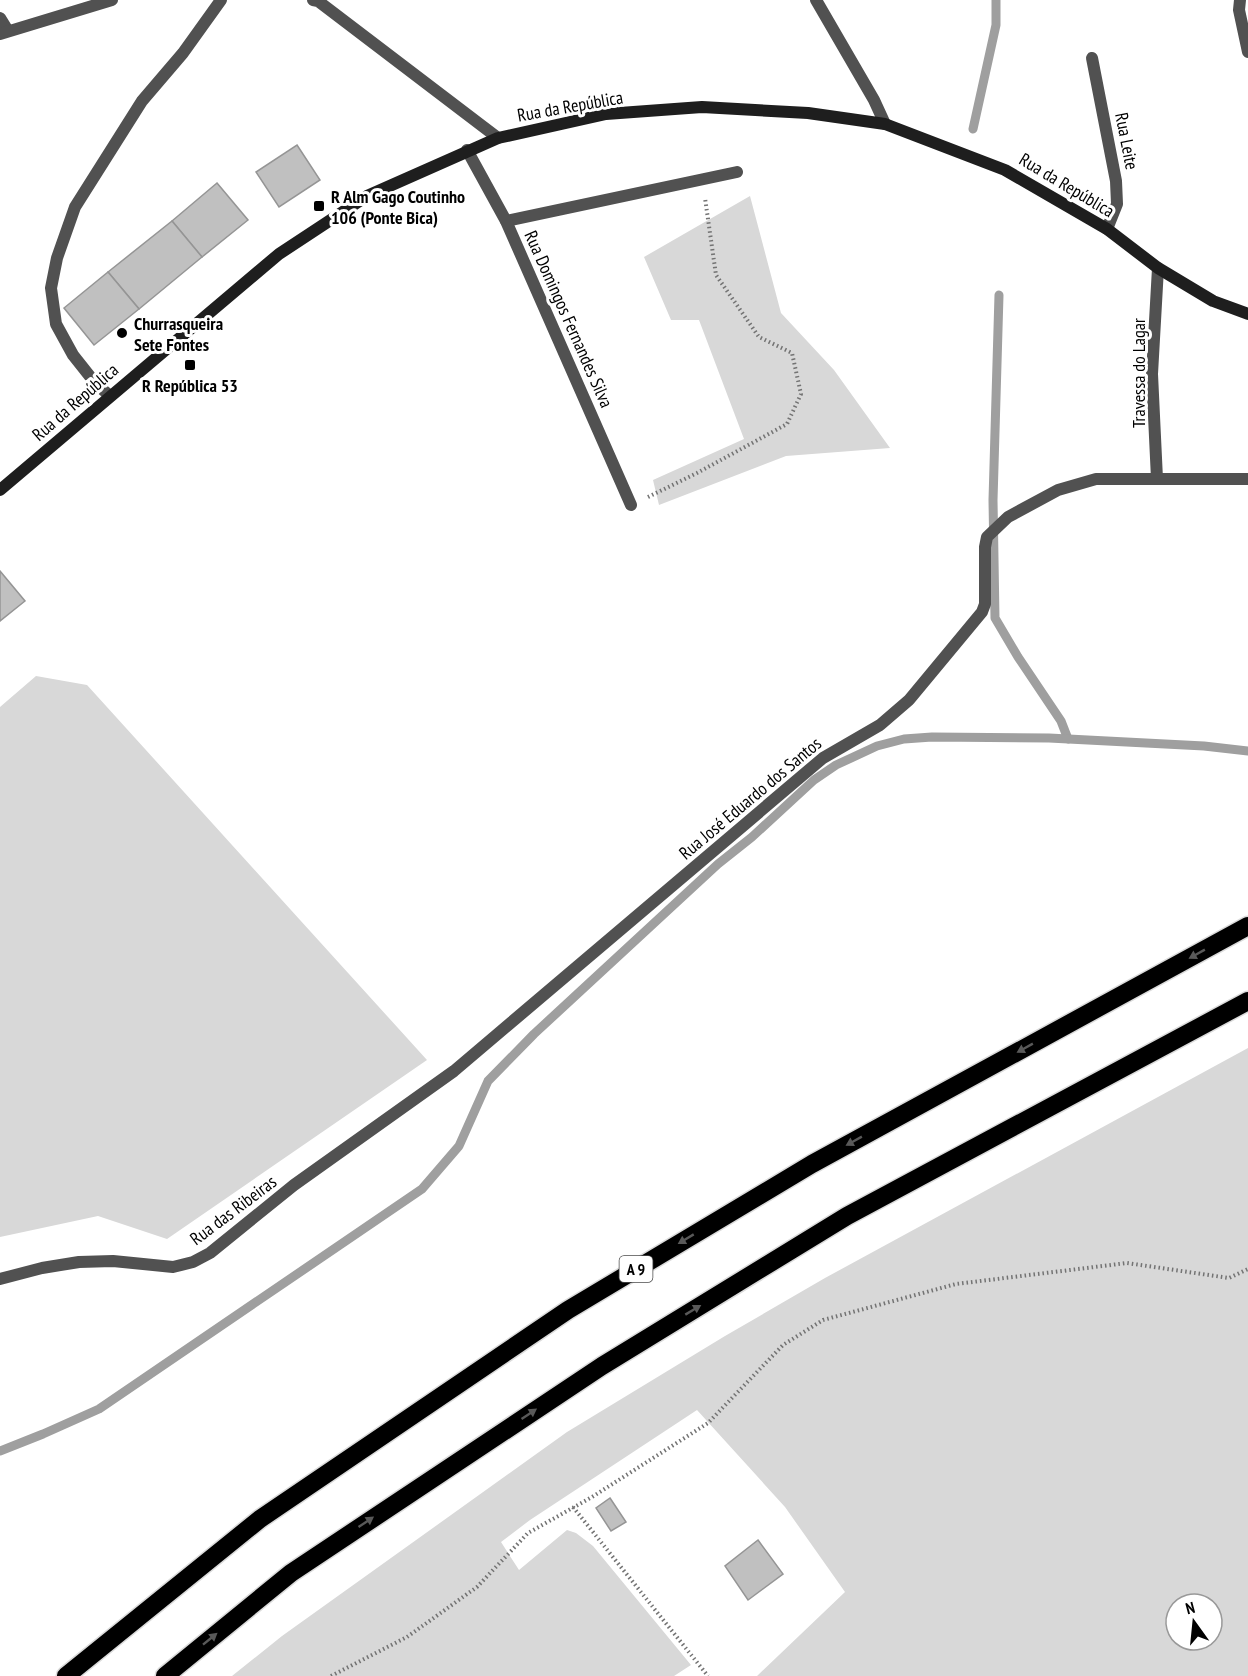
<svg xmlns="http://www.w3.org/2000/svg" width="1248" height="1676" font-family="'PT Sans Narrow',sans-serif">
<rect width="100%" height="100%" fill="#fff"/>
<g fill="#d8d8d8" fill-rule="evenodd">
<path d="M750,196L781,313L834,370L890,448L786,456L659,505L653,480L744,439L699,320H671L644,257Z"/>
<path d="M36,676L87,685L427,1060L167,1239L98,1216L0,1237V707Z"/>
<path d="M1248,1048V1676H757L845,1592L785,1507L697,1410L530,1520L501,1542L519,1570L567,1530L576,1533L593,1546L691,1665L674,1676H232L282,1636L567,1432L725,1336L825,1278ZM1176,1604H1212V1640H1176Z"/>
</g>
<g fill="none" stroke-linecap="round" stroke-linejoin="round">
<g stroke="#9f9f9f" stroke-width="9">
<path d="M973,129L996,25V0"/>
<path d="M999,295L993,500L995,618L1018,657L1061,721L1068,739"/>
<path d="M0,1451L43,1434L99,1409L422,1189L459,1146L488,1081L534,1034L718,864L752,837L814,780L836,765L877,746L904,739L932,737L1049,738L1204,746L1248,751"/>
</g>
</g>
<g fill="#c0c0c0" stroke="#959595" stroke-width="1.5">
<path d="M297,145L320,180L279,207L256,172Z"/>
<path d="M217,183L248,220L202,257L172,221Z"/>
<path d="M172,221L202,257L139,309L108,272Z"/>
<path d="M108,272L139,309L94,345L64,308Z"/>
<path d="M0,571L25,601L0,621Z"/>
<path d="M610,1498L626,1522L611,1531L596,1508Z"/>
<path d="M758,1540L783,1574L748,1600L725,1566Z"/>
</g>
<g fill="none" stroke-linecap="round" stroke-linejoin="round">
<defs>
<g id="motorway">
<path d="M66,1676L260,1519L568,1310L812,1164L1248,926"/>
<path d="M165,1676L291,1573L602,1366L847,1216L1248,1001"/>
</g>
</defs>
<use href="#motorway" stroke="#dbdbdb" stroke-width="21"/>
<g stroke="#737373" stroke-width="4" stroke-dasharray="1.5 3" stroke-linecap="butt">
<path d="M648,497L697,473L787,424L801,394L792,353L759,337L716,275L705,198"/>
<path d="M573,1507L708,1676"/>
<path d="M331,1676L407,1637L477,1587L528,1533L592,1497L708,1423L783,1345L823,1320L956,1284L1127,1263L1229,1278L1248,1269"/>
</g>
<path stroke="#515151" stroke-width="12" d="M506,221L737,172"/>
<g stroke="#515151" stroke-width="12">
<path d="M313,0L318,1L498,138"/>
<path d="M816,0L874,100L885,124"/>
<path d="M1240,0L1239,10L1248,52"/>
<path d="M0,18L8,31"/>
<path d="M0,34L112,0"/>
<path d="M1092,58L1116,181L1117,204L1107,229"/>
<path d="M467,150L506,221L631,505"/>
<path d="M109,395L96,384L73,355L56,324L51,288L57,258L75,207L142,101L183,53L221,0"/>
<path d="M1157,479L1152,374L1158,268"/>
<path d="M0,1279L42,1268L79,1262L113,1261L173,1267L193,1262L210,1253L294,1185L454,1071L823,758L880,725L909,700L982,612L985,604V547L987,537L1008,517L1058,490L1096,479H1248"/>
</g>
<path stroke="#1e1e1e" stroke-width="12" d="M0,490L279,254L367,196L498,138L606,114L702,107L808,113L885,124L1005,170L1107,229L1158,268L1213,301L1248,314"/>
<use href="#motorway" stroke="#000" stroke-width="18"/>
</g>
<defs><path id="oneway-solid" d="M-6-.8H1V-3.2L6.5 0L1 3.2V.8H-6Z" transform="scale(1.5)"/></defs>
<g fill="#595959">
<use href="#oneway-solid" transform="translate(1197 954) rotate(151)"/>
<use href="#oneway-solid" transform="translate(1025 1048) rotate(151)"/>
<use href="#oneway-solid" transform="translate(854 1141) rotate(151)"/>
<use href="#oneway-solid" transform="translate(686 1239) rotate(149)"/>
<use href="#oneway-solid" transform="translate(693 1310) rotate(-31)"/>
<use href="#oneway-solid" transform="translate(529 1414) rotate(-34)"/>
<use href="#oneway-solid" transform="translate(366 1522) rotate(-34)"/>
<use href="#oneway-solid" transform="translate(210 1639) rotate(-39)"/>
</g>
<g fill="#000" stroke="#fff" stroke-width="2">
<rect x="313" y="200" width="12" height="12" rx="3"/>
<circle cx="122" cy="333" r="6"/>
<rect x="184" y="359" width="12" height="12" rx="3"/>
</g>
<g text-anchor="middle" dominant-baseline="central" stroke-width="6" stroke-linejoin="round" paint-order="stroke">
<rect fill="#fff" stroke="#4c4c4c" stroke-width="1.5" x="619.5" y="1256" width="33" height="26" rx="4.5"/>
<g font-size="16" font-weight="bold" fill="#000">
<text x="636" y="1269">A 9</text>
</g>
<g font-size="18" fill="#000" stroke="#fff">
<text transform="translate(570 106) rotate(-10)">Rua da República</text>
<text transform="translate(1127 141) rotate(79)">Rua Leite</text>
<text transform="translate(1067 185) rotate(31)">Rua da República</text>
<text transform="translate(569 319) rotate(66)">Rua Domingos Fernandes Silva</text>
<text transform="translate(1138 373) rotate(-90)">Travessa do Lagar</text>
<text transform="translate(75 402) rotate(-41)">Rua da República</text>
<text transform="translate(750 798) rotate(-40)">Rua José Eduardo dos Santos</text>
<text transform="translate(233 1210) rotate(-37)">Rua das Ribeiras</text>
</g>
<g font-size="18" font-weight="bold" fill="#000" stroke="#fff" text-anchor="start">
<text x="331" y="196">R Alm Gago Coutinho<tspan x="331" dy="21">106 (Ponte Bica)</tspan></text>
<text x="134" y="323">Churrasqueira<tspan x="134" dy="21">Sete Fontes</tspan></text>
<text x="190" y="385" text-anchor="middle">R República 53</text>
</g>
</g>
<g transform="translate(1194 1622) rotate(345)"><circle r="28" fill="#ffffff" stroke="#999999" stroke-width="1.5"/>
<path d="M0-4.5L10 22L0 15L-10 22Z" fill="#000000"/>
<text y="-9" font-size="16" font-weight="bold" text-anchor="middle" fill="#000000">N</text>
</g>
</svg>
